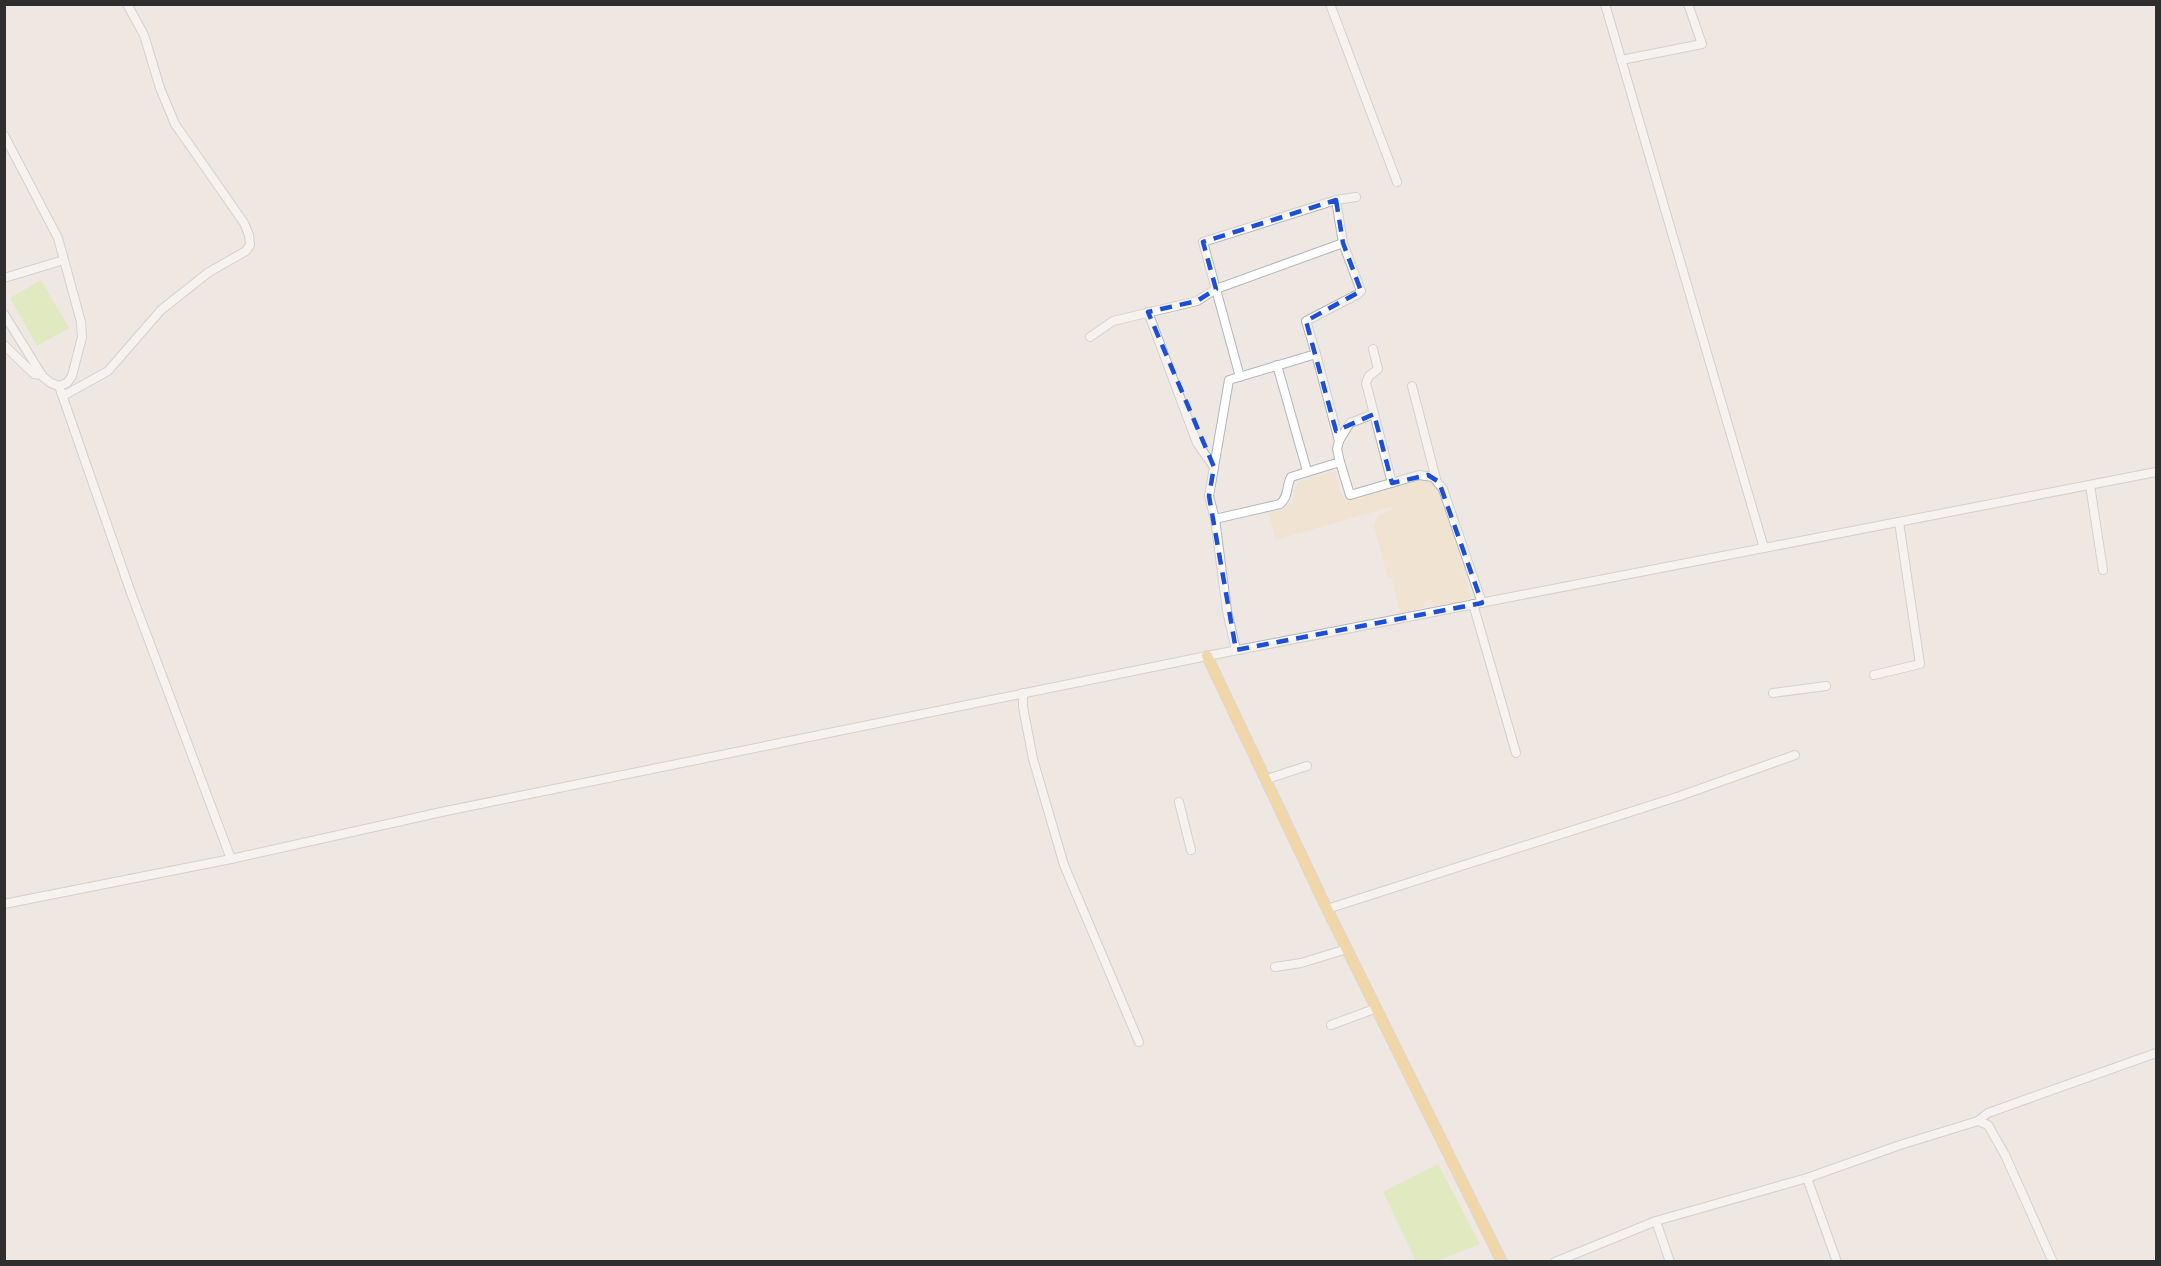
<svg xmlns="http://www.w3.org/2000/svg" width="2161" height="1266" font-family="'Asap Condensed',sans-serif">
<rect width="100%" height="100%" fill="#efe7e1"/>
<path fill="#f0e3d1" d="M1335,471L1340,492L1346,499L1412,480H1427L1433,484L1443,495L1471,599L1434,606L1431,600H1426L1424,607L1400,614L1392,578H1388L1374,526L1378,515L1390,511L1394,506L1276,540L1268,511L1281,510L1291,504L1298,482Z"/>
<g fill="#d1ec9a">
<path d="M41,280L69,328L37,346L10,298Z"/>
<path d="M1438,1164L1480,1244L1436,1261H1416L1383,1192Z"/>
</g>
<g fill="none" stroke-linecap="round" stroke-linejoin="round">
<defs>
<g id="minor">
<path d="M1330,4L1397,182"/>
<path d="M1605,4L1764,548"/>
<path d="M1621,60L1702,44L1688,4"/>
<path d="M4,135L58,238L81,322L82,337L72,376L67,383L59,386L51,383L43,377L4,314"/>
<path d="M4,278L64,260"/>
<path d="M1148,312L1197,443L1214,467"/>
<path d="M1090,337L1113,321L1197,301L1216,289L1343,243"/>
<path d="M4,345L34,374L42,375"/>
<path d="M1373,349L1378,369L1369,376L1366,383L1392,483"/>
<path d="M1316,354L1306,321L1358,294L1361,291L1343,243L1336,200L1356,197"/>
<path d="M1277,365L1307,471"/>
<path d="M1240,377L1203,242L1336,200"/>
<path d="M59,386L131,593L231,859"/>
<path d="M1412,386L1436,479"/>
<path d="M63,396L108,371L161,310L209,272L246,251L250,245L249,235L244,223L175,124L160,88L144,35L127,4"/>
<path d="M1339,441L1350,423L1374,414"/>
<path d="M2090,485L2103,570"/>
<path d="M1215,519L1280,504C1289,497 1286,486 1291,477L1340,462L1350,495L1419,475L1433,477L1443,489L1482,603"/>
<path d="M1473,604L1516,753"/>
<path d="M1236,650L1227,611L1215,519L1209,496L1229,380L1316,354L1339,441L1337,449L1340,462"/>
<path d="M1874,675L1920,664L1899,522"/>
<path d="M1023,693V707L1033,759L1064,865L1139,1042"/>
<path d="M1773,693L1826,686"/>
<path d="M1267,779L1307,766"/>
<path d="M1179,802L1191,850"/>
<path d="M4,904L231,859L446,811L1207,656L2156,472"/>
<path d="M1327,909L1680,796L1795,755"/>
<path d="M1275,967L1301,963L1347,949"/>
<path d="M1331,1025L1377,1008"/>
<path d="M1978,1121L1988,1113L2156,1053"/>
<path d="M1807,1178L1837,1262"/>
<path d="M1656,1221L1670,1262"/>
<path d="M1555,1262L1656,1221L1807,1178L1900,1145L1978,1121L1988,1125L2005,1155L2053,1262"/>
</g>
<path id="major" d="M1207,656L1327,909L1502,1262"/>
</defs>
<use href="#minor" stroke="#b1b5be" stroke-width="10"/>
<use href="#major" stroke="#c4c4c4" stroke-width="12"/>
<use href="#minor" stroke="#fff" stroke-width="8"/>
<use href="#major" stroke="#f3c262" stroke-width="10"/>
</g>
<path d="M0 0H2161V1266H0ZM1336,200L1343,243L1361,291L1306,321L1336,431L1374,414L1392,483L1428,475L1439,482L1482,603L1236,650L1209,496L1214,467L1148,312L1197,301L1216,289L1203,242Z" fill="#efe7e1" fill-opacity=".55" fill-rule="evenodd"/>
<path fill="none" stroke="#1d4ed8" stroke-width="4.5" stroke-dasharray="12 8" stroke-linejoin="round" d="M1336,200L1343,243L1361,291L1306,321L1336,431L1374,414L1392,483L1428,475L1439,482L1482,603L1236,650L1209,496L1214,467L1148,312L1197,301L1216,289L1203,242Z"/>
<rect width="2161" height="1266" fill="none" stroke="#2e2e2e" stroke-width="12"/>
</svg>
